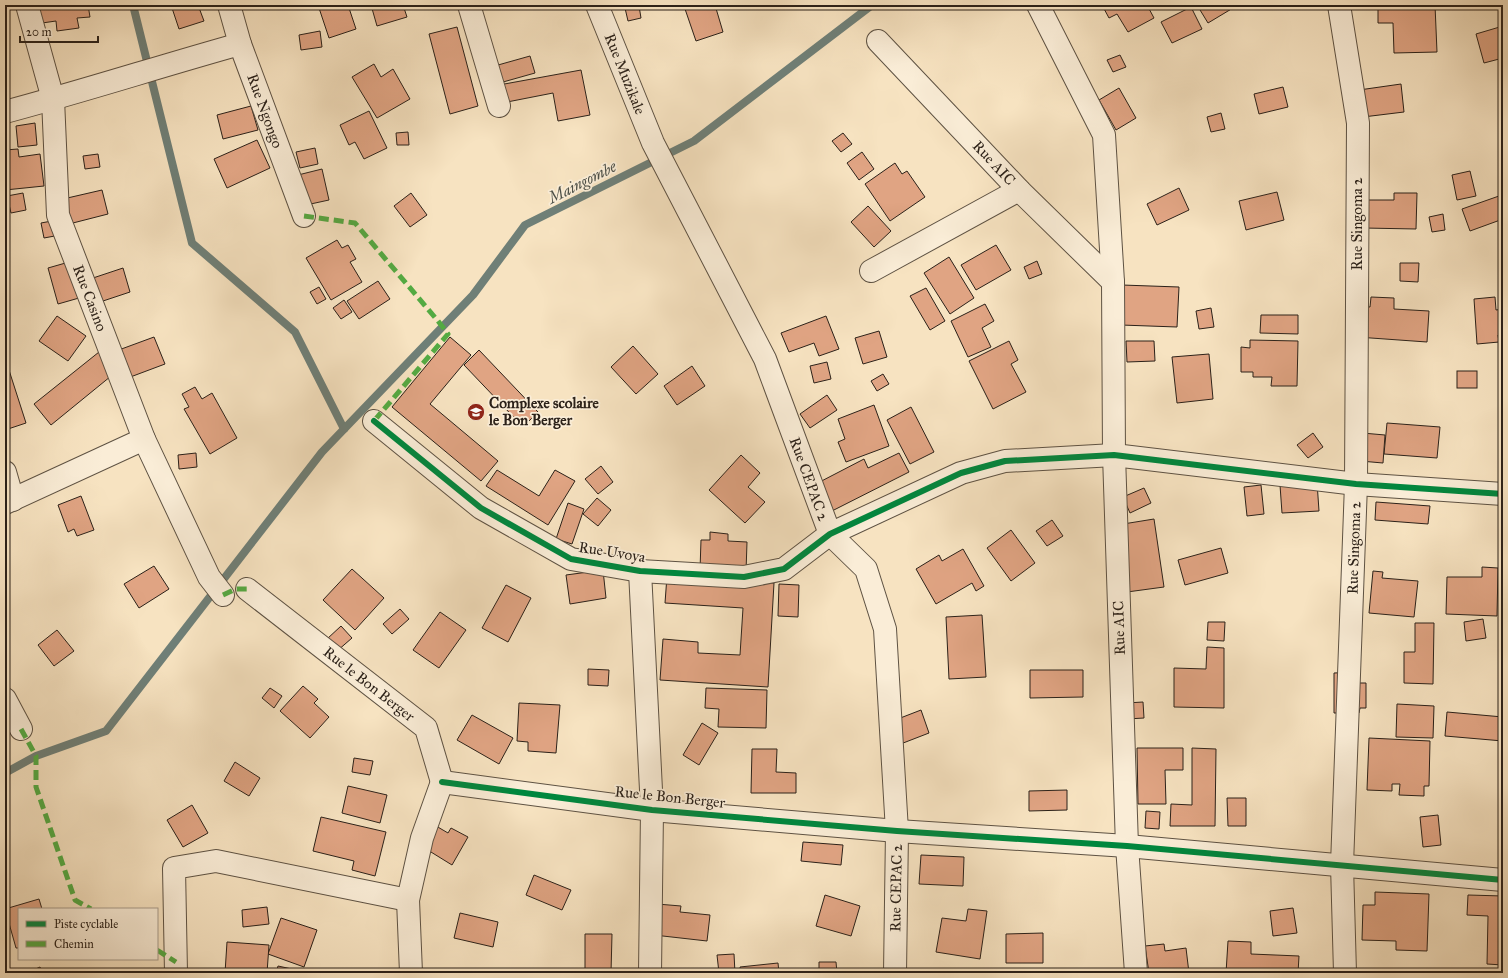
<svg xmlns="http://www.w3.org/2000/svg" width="1508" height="978" font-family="'IM FELL Great Primer',serif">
<rect width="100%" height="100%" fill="#f7e3c1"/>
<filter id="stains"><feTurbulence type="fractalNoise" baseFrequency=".005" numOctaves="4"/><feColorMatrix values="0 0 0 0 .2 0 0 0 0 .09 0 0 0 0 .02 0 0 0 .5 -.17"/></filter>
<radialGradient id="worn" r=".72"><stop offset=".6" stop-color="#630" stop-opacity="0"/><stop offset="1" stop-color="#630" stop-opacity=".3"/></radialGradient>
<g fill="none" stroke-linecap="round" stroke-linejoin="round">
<g stroke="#6f7f77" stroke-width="8">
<path d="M133,5L192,243L295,332L344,429"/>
<path d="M5,773L36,756L106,731L322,452L473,295L525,225L694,141L872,5"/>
</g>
</g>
<g fill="#e0a483" stroke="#2b2119">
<path d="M39,5H88L90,17L77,18L79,28L57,31L56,21L42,23Z"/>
<path d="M171,5H198L204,21L179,29Z"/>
<path d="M318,5H348L356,29L329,38Z"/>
<path d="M371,5H403L407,17L377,26Z"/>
<path d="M688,5H715L723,32L696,41L684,6Z"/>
<path d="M1102,5H1147L1154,18L1128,32L1117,14L1109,18Z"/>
<path d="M1197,5H1238L1208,23Z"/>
<path d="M1378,5H1435L1437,52L1394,53L1393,23H1378Z"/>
<path d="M639,6L641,18L628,21L625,8Z"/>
<path d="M1191,7L1202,29L1172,43L1161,22Z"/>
<path d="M1503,26V58L1484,63L1476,34Z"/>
<path d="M457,27L478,106L450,114L429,34Z"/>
<path d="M320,31L322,47L301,50L299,35Z"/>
<path d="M1120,55L1126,67L1113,72L1107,60Z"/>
<path d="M530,56L535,73L496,84L491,67Z"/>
<path d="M374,64L381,77L393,69L410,99L377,118L352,77Z"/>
<path d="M581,70L590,115L558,121L553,93L502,103L499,85Z"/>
<path d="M1401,84L1404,112L1363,117L1359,90Z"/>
<path d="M1283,87L1288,107L1259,114L1254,94Z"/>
<path d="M1119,88L1136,118L1116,130L1099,100Z"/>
<path d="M251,106L258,130L223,139L217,115Z"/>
<path d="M369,111L387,148L364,159L355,142L349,145L340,125Z"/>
<path d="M1221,113L1225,129L1211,132L1207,117Z"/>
<path d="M35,123L37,145L18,147L16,126Z"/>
<path d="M408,132L409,145H397L396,133Z"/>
<path d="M843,133L852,144L841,152L832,141Z"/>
<path d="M257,140L270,168L227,188L214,159Z"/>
<path d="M315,148L318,164L300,168L296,152Z"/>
<path d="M18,149L19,157L40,154L44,186L5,190V150Z"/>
<path d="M862,152L874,169L859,180L847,163Z"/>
<path d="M98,154L100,167L85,169L83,156Z"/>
<path d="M895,163L902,174L907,171L925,197L890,221L865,184Z"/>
<path d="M322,169L329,200L306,205L298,175Z"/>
<path d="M1470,171L1476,196L1457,200L1452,175Z"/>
<path d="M1179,188L1189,210L1157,225L1147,204Z"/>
<path d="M102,190L108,214L69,224L63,199Z"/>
<path d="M1277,192L1284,220L1246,230L1239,201Z"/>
<path d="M23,193L26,210L11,213L7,196Z"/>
<path d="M411,193L427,215L410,227L394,206Z"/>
<path d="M1394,193H1417L1416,229L1364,228V200H1394Z"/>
<path d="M1499,196L1503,206V219L1470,231L1462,209Z"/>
<path d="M868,206L891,231L874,247L851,222Z"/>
<path d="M1443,214L1445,230L1432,232L1429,217Z"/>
<path d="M57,220L60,235L44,238L41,223Z"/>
<path d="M337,240L342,248L348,245L356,259L350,262L362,282L331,300L306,258Z"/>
<path d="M996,245L1011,270L976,290L961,265Z"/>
<path d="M949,257L974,298L950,314L924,273Z"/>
<path d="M1037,261L1042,274L1029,279L1024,267Z"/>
<path d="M69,262L79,298L58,304L48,268Z"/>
<path d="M1400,263H1419L1418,282L1400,281Z"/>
<path d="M123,268L130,292L97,303L90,279Z"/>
<path d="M378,281L390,299L359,319L347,301Z"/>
<path d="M1122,285L1179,287L1177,327L1121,325Z"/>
<path d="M319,287L326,299L317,304L310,292Z"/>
<path d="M926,288L945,321L930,330L910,296Z"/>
<path d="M1371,297L1394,298V309L1429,311L1427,342L1357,337L1359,306L1370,307Z"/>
<path d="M1495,297L1496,310L1503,309V334L1498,335L1499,342L1477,344L1474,299Z"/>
<path d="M344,300L352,312L341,319L333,308Z"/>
<path d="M985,304L994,321L982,328L991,347L968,357L951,321Z"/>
<path d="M1211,308L1214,327L1199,329L1196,311Z"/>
<path d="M1261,315H1298V334L1260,333Z"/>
<path d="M57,316L86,336L68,361L39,341Z"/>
<path d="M826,316L839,349L819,356L814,343L789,352L781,333Z"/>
<path d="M879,331L887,357L863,364L855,338Z"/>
<path d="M154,337L165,364L125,379L116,351Z"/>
<path d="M450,337L471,355L430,404L498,461L481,481L392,407Z"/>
<path d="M1250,340L1298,341L1297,386H1271L1272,377H1253V372H1241V347L1250,348Z"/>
<path d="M1009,341L1018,360L1011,364L1026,392L993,409L969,361Z"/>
<path d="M1126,341H1154L1155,361L1127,362Z"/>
<path d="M633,346L658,374L636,394L611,367Z"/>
<path d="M479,350L538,412L523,427L464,365Z"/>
<path d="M99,352L116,372L51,425L34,404Z"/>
<path d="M1209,354L1213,399L1177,403L1172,357Z"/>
<path d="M827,362L831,379L814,383L810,366Z"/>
<path d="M692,366L705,386L677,405L664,386Z"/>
<path d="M8,367L26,423L5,430V368Z"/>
<rect x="1457" y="371" width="20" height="17"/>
<path d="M883,374L889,384L877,391L871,381Z"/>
<path d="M195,387L202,399L212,393L237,438L210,454L184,409L189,407L182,394Z"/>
<path d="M827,395L837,410L810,428L800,414Z"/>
<path d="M874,405L889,446L846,462L838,442L845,439L838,419Z"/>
<path d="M911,407L934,452L910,464L887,420Z"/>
<path d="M1387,423L1440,427L1437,458L1384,454Z"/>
<path d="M1351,432L1385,435L1383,463L1349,460Z"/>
<path d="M1313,433L1323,447L1308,458L1297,445Z"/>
<path d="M196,453L197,467L179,469L178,455Z"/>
<path d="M899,453L909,472L824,515L810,487L864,459L868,468Z"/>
<path d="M741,455L760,473L748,487L765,502L745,523L709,490Z"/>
<path d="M601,466L613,482L598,494L585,479Z"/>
<path d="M497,470L539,496L555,470L575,481L548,525L486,486Z"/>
<path d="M1317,482L1319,511L1282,513L1280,485Z"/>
<path d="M1261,485L1264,514L1247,516L1244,487Z"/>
<path d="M1144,488L1151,503L1130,513L1123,497Z"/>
<path d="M81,496L94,530L77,536L74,529L68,532L58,505Z"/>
<path d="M597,498L611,510L598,526L583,514Z"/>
<path d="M1376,502L1430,506L1428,524L1375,520Z"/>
<path d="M568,503L584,509L572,544L556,539Z"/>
<path d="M1154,519L1164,587L1127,592L1117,525Z"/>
<path d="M1052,520L1063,536L1047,546L1036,531Z"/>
<path d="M1011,530L1035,563L1011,581L987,548Z"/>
<path d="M710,532L728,534V541L747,542L746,572L700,570L701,540H710Z"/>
<path d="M1221,548L1228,573L1185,585L1178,560Z"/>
<path d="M963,549L984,586L976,591L972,583L936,604L916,569L939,555L942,561Z"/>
<path d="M154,566L169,589L139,608L124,584Z"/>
<path d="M1482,567L1498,568L1497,616L1446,614L1447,577H1482Z"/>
<path d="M352,569L384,598L355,630L323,600Z"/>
<path d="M603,570L606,598L570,604L566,575Z"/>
<path d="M1373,571L1383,572L1382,578L1418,581L1414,617L1369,613Z"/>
<path d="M667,576L774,583L768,687L660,680L663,639L698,642V653L740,655L743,608L665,603Z"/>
<path d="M779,584L799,585L798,617L778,616Z"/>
<path d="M506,585L531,598L508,642L482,628Z"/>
<path d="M400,609L409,619L392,634L383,624Z"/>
<path d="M440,612L466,630L439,668L413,650Z"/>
<path d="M982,615L986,677L949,679L946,617Z"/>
<path d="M1483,619L1486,638L1466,641L1464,622Z"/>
<path d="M1208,622H1225L1224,641L1207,640Z"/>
<path d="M1415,623H1434L1433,684L1404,683V652H1415Z"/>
<path d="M341,626L352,638L337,651L327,639Z"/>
<path d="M57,630L74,651L54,666L38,645Z"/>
<path d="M1207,647L1224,648V708L1174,707V668L1206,669Z"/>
<path d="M588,669L609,670L608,686L588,685Z"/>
<path d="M1030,670H1083V697L1030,698Z"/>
<path d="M1359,672V683H1366V708H1360L1359,713H1334V673Z"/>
<path d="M303,686L318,699L314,703L329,717L310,738L280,711Z"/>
<path d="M270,688L282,696L274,708L262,698Z"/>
<path d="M706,688L767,690L766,728L718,727L719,709L705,708Z"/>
<path d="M1143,702L1144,718L1127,719L1126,703Z"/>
<path d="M519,703L560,705L556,753L528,751V742L517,741Z"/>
<path d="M1397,704L1434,706L1433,738L1396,737Z"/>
<path d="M921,710L929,733L898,745L890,722Z"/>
<path d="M1447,712L1503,717V741L1445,736Z"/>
<path d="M472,715L513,738L499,764L457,740Z"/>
<path d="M702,723L718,733L699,765L683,755Z"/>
<path d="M1369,738L1430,741L1429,786H1424V796L1399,795L1400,784H1392V791L1367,790Z"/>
<path d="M1137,748H1183V770H1165L1166,804H1138Z"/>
<path d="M1192,748L1216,749L1215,826H1170L1171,804L1192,805Z"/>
<path d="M752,749H777L776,772L796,773V793H751Z"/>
<path d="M354,758L373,761L370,775L352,772Z"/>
<path d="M235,762L260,778L249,796L224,781Z"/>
<path d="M348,786L387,795L380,823L342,813Z"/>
<path d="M1067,790V810L1029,811V791Z"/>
<path d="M1227,798H1246V826H1228Z"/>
<path d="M192,805L208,833L183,847L167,820Z"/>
<path d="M1146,811L1160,812L1159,829L1145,828Z"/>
<path d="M1438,815L1441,845L1423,847L1420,817Z"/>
<path d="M321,817L386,832L375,876L352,870L354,861L313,851Z"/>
<path d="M431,823L448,833L451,828L468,837L452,865L418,844Z"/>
<path d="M803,842L843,845L841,865L801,861Z"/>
<path d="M921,855L964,857L963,886L919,884Z"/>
<path d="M534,875L571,890L562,910L526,895Z"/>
<path d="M1375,892L1429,894L1427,951L1396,950V941L1362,940L1363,905H1375Z"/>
<path d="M825,895L860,906L851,936L816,926Z"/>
<path d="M1468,895L1503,896V965L1487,964L1488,916L1467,915Z"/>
<path d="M39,899L42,909H19V948H16L5,909Z"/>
<path d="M657,904L681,906L680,912L710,915L707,941L654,935Z"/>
<path d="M267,907L269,924L243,927L242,910Z"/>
<path d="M1293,908L1297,933L1273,936L1270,911Z"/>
<path d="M968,909L987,911L980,959L936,952L942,918L966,921Z"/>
<path d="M460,913L498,922L493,947L454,938Z"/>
<path d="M281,918L317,930L304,967L268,954Z"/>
<path d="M1043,933V963H1006V934Z"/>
<path d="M585,934H612L611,973H585Z"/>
<path d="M1228,941L1251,942V954L1299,956L1298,973H1226Z"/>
<path d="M227,942L269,945L267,973H225Z"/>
<path d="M1164,944L1165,951L1186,948L1189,973H1149L1145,946Z"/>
<path d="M734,954L735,973H719L717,955Z"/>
<path d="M819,962H836L837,973H819Z"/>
<path d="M778,963L779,973H741L740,967Z"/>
<path d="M278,966L310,973H276Z"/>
<path d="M40,967L43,973H27Z"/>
</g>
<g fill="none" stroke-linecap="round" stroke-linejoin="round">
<defs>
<g id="minor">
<path d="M27,5L53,99L58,215L144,439L209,577L223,595"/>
<path d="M229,5L240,44L304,216"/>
<path d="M469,5L499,106"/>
<path d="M597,5L653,143L765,359L830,534L866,569L885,629L897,831L895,973"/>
<path d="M1038,5L1104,135L1113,282L1114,455L1127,846L1136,973"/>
<path d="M1339,5L1358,123L1356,484L1342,865L1345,973"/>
<path d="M878,41L1019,190L1113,282"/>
<path d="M5,112C84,91 161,66 240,44"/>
<path d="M871,271L1019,190"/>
<path d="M374,421L481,508L571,559L640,571L744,577L784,569L830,534L961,473L1005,461L1114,455L1356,484L1503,494"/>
<path d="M5,472L13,500"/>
<path d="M5,503L144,439"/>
<path d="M640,571L652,810L650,973"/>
<path d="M247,589L426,728L442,782"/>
<path d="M5,699L21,729"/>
<path d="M442,782L652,810L897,831L1127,846L1503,880"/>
<path d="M176,973L174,868L216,861L408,900"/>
<path d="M411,973L408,900L422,838L442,782"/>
</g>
</defs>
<use href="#minor" stroke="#5e5243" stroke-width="24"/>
<use href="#minor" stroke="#faedd7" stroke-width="22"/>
<g stroke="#54aa42" stroke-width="5" stroke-dasharray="10 5" stroke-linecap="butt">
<path d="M304,216L355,223L438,321L448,334L374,421"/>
<path d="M223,595L236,589H247"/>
<path d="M21,729L36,756V787L75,900L91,909"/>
<path d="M157,950L176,962"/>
</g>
<defs>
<g id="cycleway">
<path d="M374,421L481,508L571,559L640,571L744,577L784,569L830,534L961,473L1005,461L1114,455L1356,484L1503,494"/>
<path d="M442,782L652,810L897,831L1127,846L1503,880"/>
</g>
</defs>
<use href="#cycleway" stroke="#faedd7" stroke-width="8"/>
<use href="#cycleway" stroke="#00873e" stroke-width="6"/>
</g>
<defs>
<symbol id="school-disc" viewBox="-11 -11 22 22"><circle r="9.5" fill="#8f2418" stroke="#faedd7"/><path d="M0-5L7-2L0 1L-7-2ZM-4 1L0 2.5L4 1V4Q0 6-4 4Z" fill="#fff"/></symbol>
</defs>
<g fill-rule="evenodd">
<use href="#school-disc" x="466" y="402" width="20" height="20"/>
</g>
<g text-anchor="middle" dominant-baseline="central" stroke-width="3.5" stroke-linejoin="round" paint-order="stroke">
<g font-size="15" fill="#2b2119" stroke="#faedd7">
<text transform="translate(625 74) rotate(68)">Rue Muzikale</text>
<text transform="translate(265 111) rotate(70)">Rue Ngongo</text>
<text transform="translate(994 163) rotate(47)">Rue AIC</text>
<text transform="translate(1357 224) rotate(-90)">Rue Singoma 2</text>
<text transform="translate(90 298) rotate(69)">Rue Casino</text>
<text transform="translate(809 479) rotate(70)">Rue CEPAC 2</text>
<text transform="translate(1354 548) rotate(-88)">Rue Singoma 2</text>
<text transform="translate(612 552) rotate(9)">Rue Uvoya</text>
<text transform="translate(1119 628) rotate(-92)">Rue AIC</text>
<text transform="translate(369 684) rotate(38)">Rue le Bon Berger</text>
<text transform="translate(670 797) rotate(6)">Rue le Bon Berger</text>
<text transform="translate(896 888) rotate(-89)">Rue CEPAC 2</text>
</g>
<g font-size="15" font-weight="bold" fill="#2b2119" stroke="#faedd7" text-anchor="start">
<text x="489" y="403">Complexe scolaire<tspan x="489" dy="17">le Bon Berger</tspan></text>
</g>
<g font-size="16" font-style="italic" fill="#4d5048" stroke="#faedd7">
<text transform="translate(582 182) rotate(-27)">Maingombe</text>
</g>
</g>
<rect width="1508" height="978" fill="none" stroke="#f7e3c1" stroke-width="20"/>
<rect x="6" y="6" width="1496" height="966" fill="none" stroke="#2b2119" stroke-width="2"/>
<rect x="10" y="10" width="1488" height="958" fill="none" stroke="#2b2119"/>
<rect x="18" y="908" width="140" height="52" fill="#faedd7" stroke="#a79b8b"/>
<rect x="26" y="921" width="20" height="6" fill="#00873e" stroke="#a79b8b"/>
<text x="54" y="928" font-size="12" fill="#2b2119">Piste cyclable</text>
<rect x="26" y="941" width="20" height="6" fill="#54aa42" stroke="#a79b8b"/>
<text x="54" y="948" font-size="12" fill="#2b2119">Chemin</text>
<path d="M20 36v6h78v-6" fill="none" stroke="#2b2119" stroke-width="2"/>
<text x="26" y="36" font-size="12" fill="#2b2119" stroke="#faedd7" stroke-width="3" paint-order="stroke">20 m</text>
<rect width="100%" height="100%" filter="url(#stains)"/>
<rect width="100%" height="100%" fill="url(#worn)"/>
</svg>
